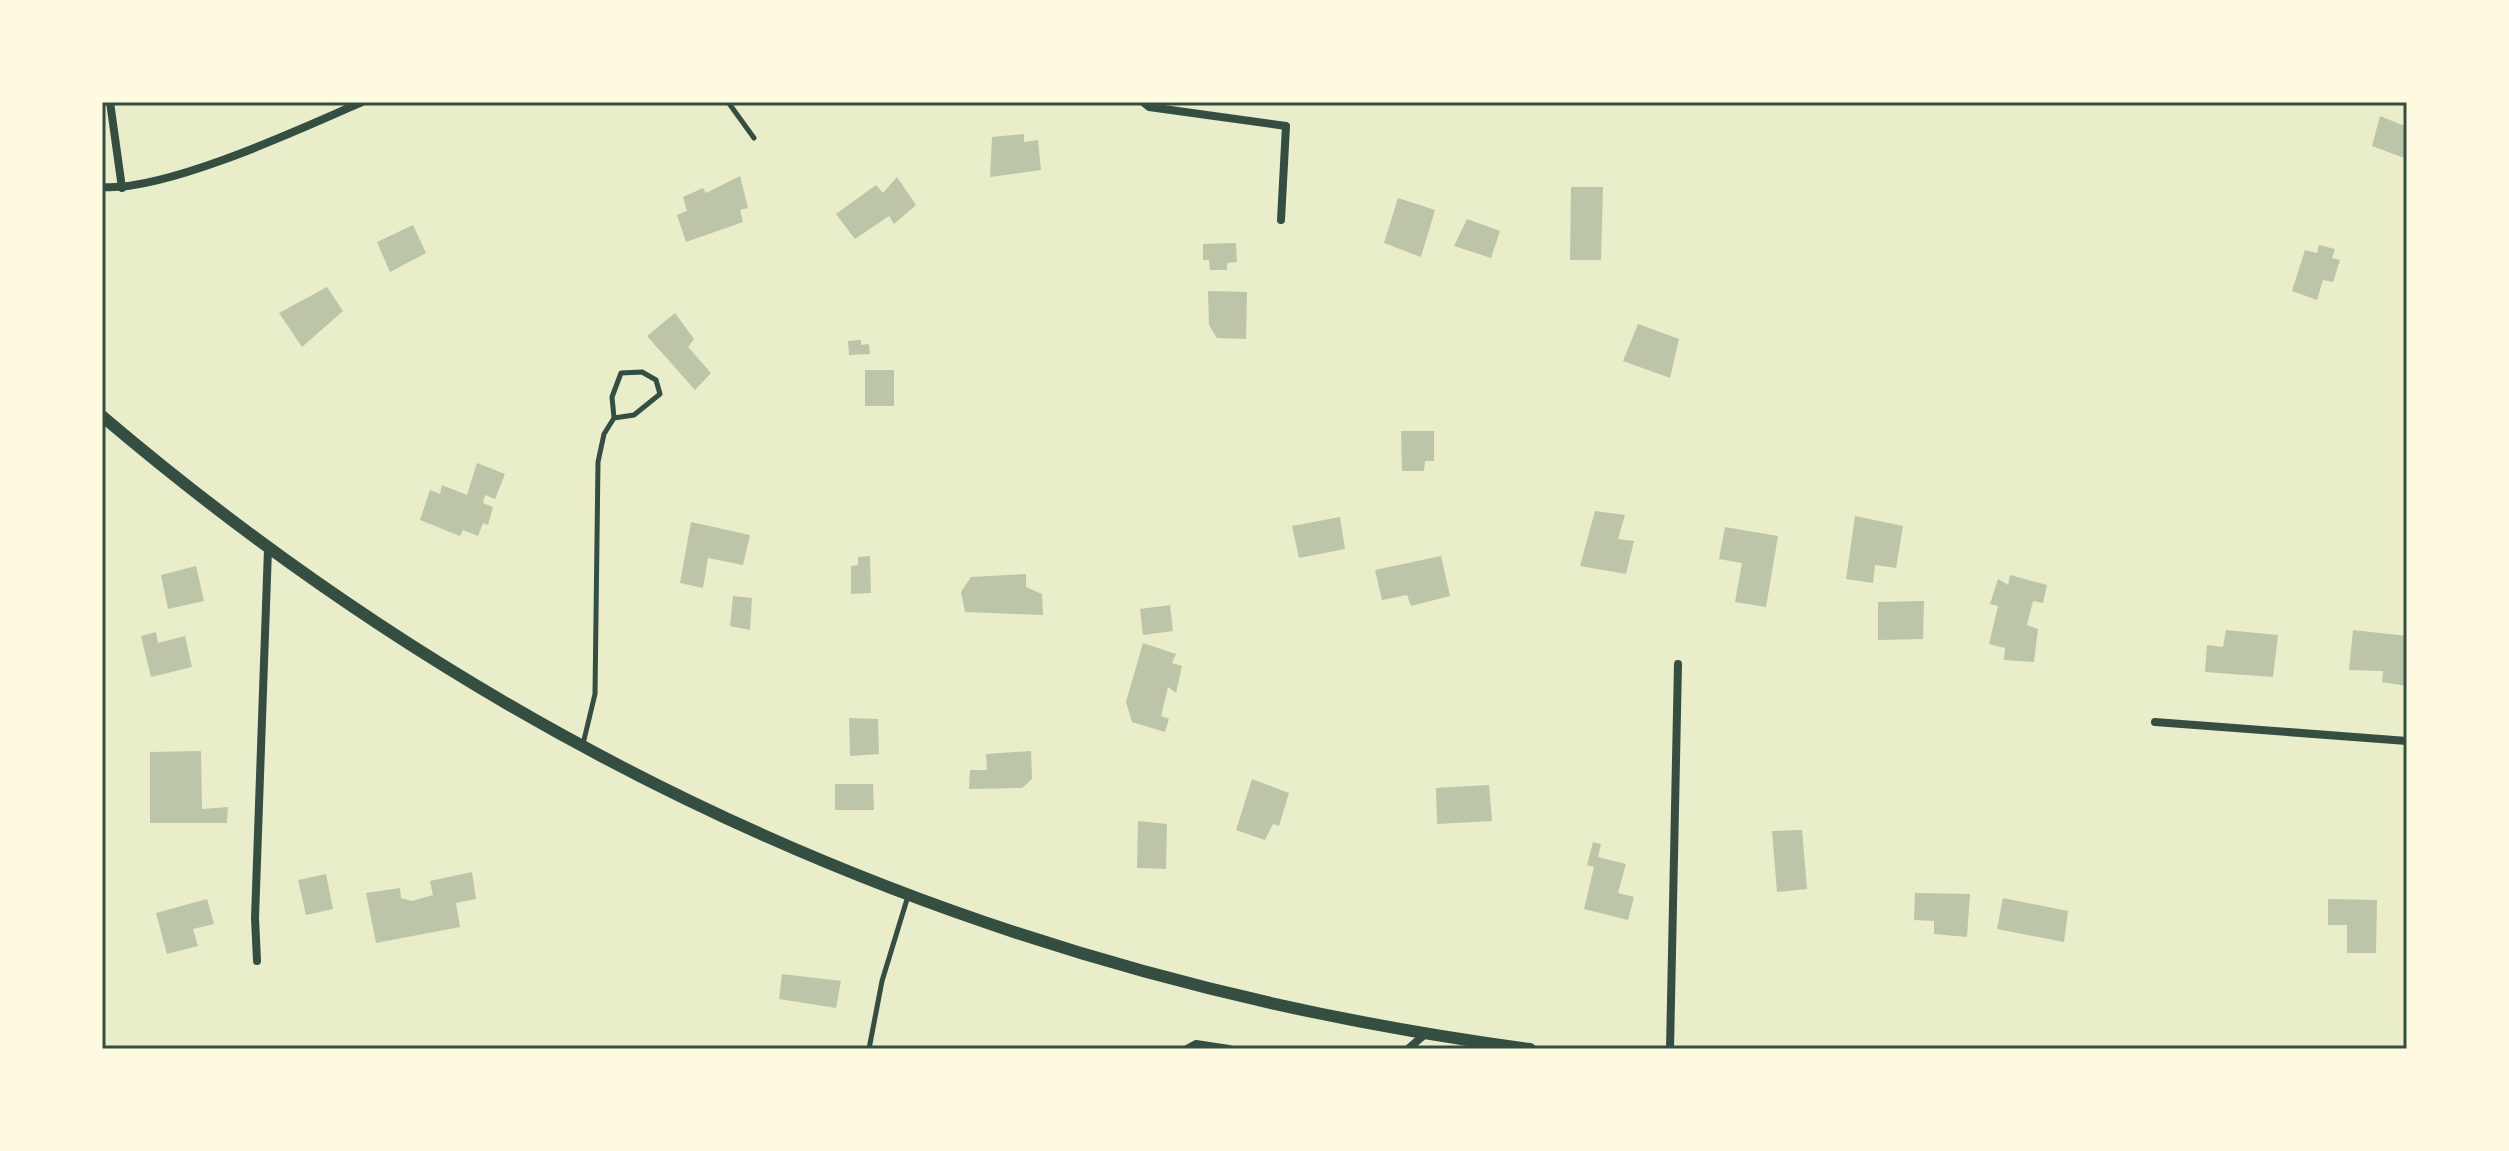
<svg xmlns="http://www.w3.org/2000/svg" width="2509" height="1151" font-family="Commissioner,sans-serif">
<rect width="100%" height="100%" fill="#e9edc9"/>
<g fill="#bcc5a7">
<path d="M2380,116L2407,127V159L2372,146Z"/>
<path d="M1024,134V142L1038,140L1041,170L990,177L992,137Z"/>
<path d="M740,176L748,208L740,210L743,222L686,242L677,215L687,211L683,197L703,188L706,193Z"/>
<path d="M897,177L916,205L894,224L889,216L855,239L836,214L876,185L883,193Z"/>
<path d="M1571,187H1603L1601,260H1570Z"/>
<path d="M1398,198L1435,210L1421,257L1384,243Z"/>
<path d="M1467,219L1500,231L1491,258L1454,246Z"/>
<path d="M413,225L426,253L390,272L377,242Z"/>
<path d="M1236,243L1237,262L1227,263V270H1210L1209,260H1203V244Z"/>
<path d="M2319,245L2335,249L2332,258L2340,260L2333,282L2323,280L2317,300L2292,291L2305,250L2317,253Z"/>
<path d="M327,287L343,311L302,347L279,313Z"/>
<path d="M1208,291L1247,292L1246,339L1217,338L1209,325Z"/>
<path d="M675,313L694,339L688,347L711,373L695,390L647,336Z"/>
<path d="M1638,324L1679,339L1670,378L1623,361Z"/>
<path d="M861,340V345L869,344L870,354L849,355L848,341Z"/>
<rect x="865" y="370" width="29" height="36"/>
<path d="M1401,431H1434V461H1425L1424,471H1402Z"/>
<path d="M477,463L505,474L495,499L485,495L483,503L493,507L488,525L483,523L478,536L463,530L460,536L420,520L430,490L440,494L442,485L467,495Z"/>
<path d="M1595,511L1625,515L1618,539L1634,541L1626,574L1580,566Z"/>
<path d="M1855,516L1903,526L1896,568L1875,565L1873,583L1846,579Z"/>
<path d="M1340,517L1345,549L1299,558L1292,526Z"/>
<path d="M691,522L750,535L743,565L708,558L703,588L680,583Z"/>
<path d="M1725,527L1778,536L1766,607L1735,602L1742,563L1719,559Z"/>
<path d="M870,556L871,593L851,594V566L858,565V557Z"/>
<path d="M1441,556L1450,596L1411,606L1407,595L1382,600L1375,570Z"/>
<path d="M196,566L204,601L168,609L161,575Z"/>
<path d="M1026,574V587L1042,594L1043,615L965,612L961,592L971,577Z"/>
<path d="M2010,575L2047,585L2043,603L2033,601L2027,625L2038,629L2034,662L2004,660L2005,648L1989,644L1998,606L1990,604L1998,579L2008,585Z"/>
<path d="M733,596L752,598L750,630L730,626Z"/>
<path d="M1924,601L1923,639L1878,640V602Z"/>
<path d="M1170,605L1173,631L1143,635L1140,609Z"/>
<path d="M2226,630L2278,635L2273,677L2205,672L2207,645L2223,647Z"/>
<path d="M2353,630L2407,636L2404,658H2407V686L2382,682L2383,671L2349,670Z"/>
<path d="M156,632L158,643L185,636L192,667L151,677L141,636Z"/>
<path d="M1143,643L1176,654L1172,663L1182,666L1176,693L1168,687L1161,716L1169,719L1165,732L1132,722L1126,702Z"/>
<path d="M849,718L878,719L879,754L850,756Z"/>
<path d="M201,751L202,809L228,807L227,823H150V752Z"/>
<path d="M1031,751L1032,779L1022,788L969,789L970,770H987L986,754Z"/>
<path d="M1252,779L1289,793L1279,826L1273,824L1265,840L1236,830Z"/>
<path d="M835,784H873L874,810H835Z"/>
<path d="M1489,785L1492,821L1437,824L1436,788Z"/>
<path d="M1138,821L1167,824L1166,869L1137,868Z"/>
<path d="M1802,830L1807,889L1777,892L1772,831Z"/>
<path d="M1593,842L1601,844L1598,857L1626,864L1618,893L1634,897L1628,920L1584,909L1594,867L1587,865Z"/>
<path d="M472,872L476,899L456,903L460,927L376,943L366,893L400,888L401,898L412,901L433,895L430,881Z"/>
<path d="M326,874L333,909L306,915L298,880Z"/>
<path d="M1915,893L1970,894L1967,937L1934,934V921L1914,920Z"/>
<path d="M2003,898L2068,911L2064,942L1997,929Z"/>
<path d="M207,899L214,924L193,929L198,946L167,954L156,913Z"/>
<path d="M2328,899L2377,900L2376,953H2347V925H2328Z"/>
<path d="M782,974L841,981L836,1008L779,999Z"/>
</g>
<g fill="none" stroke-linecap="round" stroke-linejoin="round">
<g stroke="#344e41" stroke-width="5">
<path d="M728,102L754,138"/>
<path d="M583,744L595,694L598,462L604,434L614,418L634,415L660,394L656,380L642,372L621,373L612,397L614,418"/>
<path d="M869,1049L882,981L908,896"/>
</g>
<g stroke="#344e41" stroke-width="8">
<path d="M110,102L122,188"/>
<path d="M1143,102L1149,107L1286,126L1281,220"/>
<path d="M102,187C164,192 301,129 362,102"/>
<path d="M2155,722L2407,741"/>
<path d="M257,961L255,918L268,549"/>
<path d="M1187,1049L1196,1044L1229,1049"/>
<path d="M1408,1049L1424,1035"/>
<path d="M1670,1049L1678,664"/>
</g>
<path stroke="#344e41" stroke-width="12" d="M102,416C516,768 991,978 1530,1049"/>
</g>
<rect width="2509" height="1151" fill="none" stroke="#fefae0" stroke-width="208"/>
<rect x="104" y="104" width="2301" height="943" fill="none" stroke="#344e41" stroke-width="3"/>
</svg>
